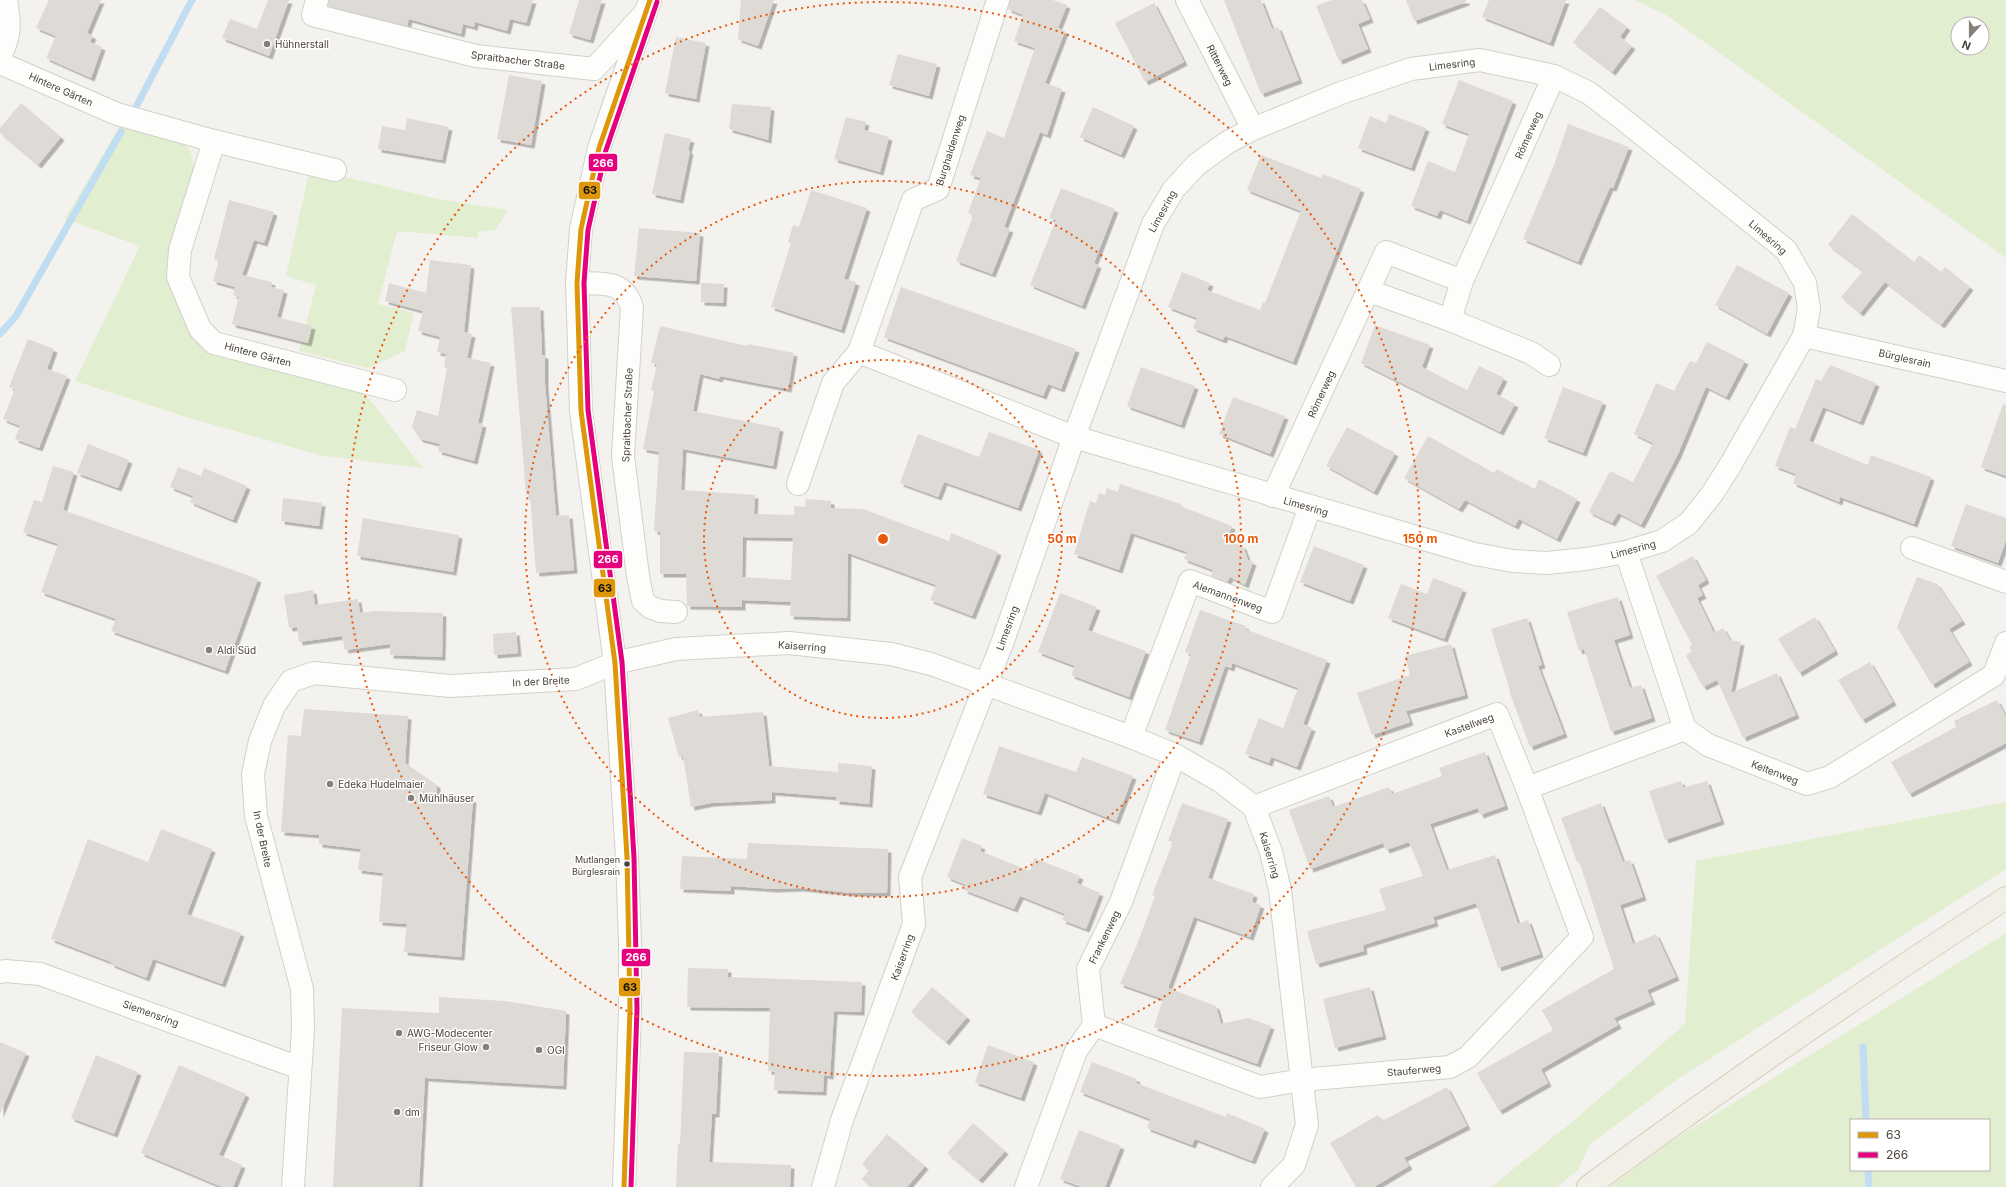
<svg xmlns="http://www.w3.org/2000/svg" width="2006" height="1187" font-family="Inter,sans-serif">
<defs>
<filter id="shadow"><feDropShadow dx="3.5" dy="3.5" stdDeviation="0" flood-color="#0004"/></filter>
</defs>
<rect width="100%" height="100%" fill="#f4f2ee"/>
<g fill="#e1eecf" fill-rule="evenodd">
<path d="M1635,0H2006V258L1668,16ZM1958,24H1982V48H1958Z"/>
<path d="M121,124L178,139L190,150L194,167L172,247L192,335L363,391L423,468L323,456L186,417L75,381L140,246L65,219Z"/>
<path d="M309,173L337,175L438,199L508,210L495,230L478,232V238L397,231L378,304L414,313L405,351L368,368L299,351L316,285L286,276Z"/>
<path d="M2006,802V869L1678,1079L1590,1144L1578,1170L1557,1187H1491L1578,1117L1685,1024L1696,861Z"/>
<path d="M2006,933V1187H1609L1672,1141ZM1851,1120H1989V1170H1851Z"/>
</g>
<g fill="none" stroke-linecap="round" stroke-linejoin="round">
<g stroke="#c0ddf1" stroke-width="7">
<path d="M137,105L192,0"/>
<path d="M0,334L16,316L121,132"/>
<path d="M1863,1047L1866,1120"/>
<path d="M1868,1170L1869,1187"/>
</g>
</g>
<g fill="#dedbd6" fill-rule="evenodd" filter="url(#shadow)">
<path d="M49,0H101L87,33L93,36L90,42L102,47L91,78L46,58L56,36L36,28Z"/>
<path d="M268,0H289L269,56L222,38L230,19L257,29Z"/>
<path d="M329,0H533L526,23L510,19L507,31L475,22L474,27L463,24L461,34L409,19L407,26L328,6Z"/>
<path d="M579,0H602L590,40L569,34Z"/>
<path d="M741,0H774L758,46L738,39Z"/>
<path d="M1010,0H1053L1067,5L1058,28L1065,31L1045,83L1062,89L1047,135L1040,132L1004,227L1010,229L992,274L956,261L973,216L968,213L981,178L970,175L987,131L1004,138L1035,48L1014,41L1023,15L1008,9Z"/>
<path d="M1224,0H1261L1272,29L1278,27L1299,80L1261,94Z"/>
<path d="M1332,0H1362L1370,19L1358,24L1368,49L1339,61L1316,6Z"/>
<path d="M1406,0H1466V2L1414,21Z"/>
<path d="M1489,0H1566L1550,43L1482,17Z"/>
<path d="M1154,3L1184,62L1145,82L1115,23Z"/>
<path d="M1600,7L1627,27L1620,37L1632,46L1612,72L1573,42Z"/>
<path d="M676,37L706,43L696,99L665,93Z"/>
<path d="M898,54L937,64L929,96L889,85Z"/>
<path d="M509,75L542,81L531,145L497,139Z"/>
<path d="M1459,80L1513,101L1467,221L1440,210L1437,216L1411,206L1428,161L1455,172L1469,134L1442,124Z"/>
<path d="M21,103L61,137L38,165L0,133V128Z"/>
<path d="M732,104L771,107L768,140L729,129Z"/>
<path d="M1093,107L1134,126L1121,155L1080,137Z"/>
<path d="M1389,114L1426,128L1411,168L1358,148L1370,116L1386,123Z"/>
<path d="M846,117L866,122L864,130L889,137L880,172L834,159Z"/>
<path d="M407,118L449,127L442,160L378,149L382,126L405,130Z"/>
<path d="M1568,124L1629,147L1613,188L1610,187L1578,262L1523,239L1554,165Z"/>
<path d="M665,133L691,139L688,150L690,151L680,200L652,194Z"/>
<path d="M1261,155L1321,178L1323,174L1361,189L1293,362L1225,336L1223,340L1193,328L1197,318L1168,307L1182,272L1210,283L1207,290L1260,310L1263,302L1265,303L1301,211L1247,190Z"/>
<path d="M1061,188L1115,209L1094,263L1098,265L1082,306L1030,285L1056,220L1049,218Z"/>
<path d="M811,190L867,208L844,279L856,282L841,330L771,307L791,243L788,242L793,225L799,227Z"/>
<path d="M229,200L274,212L264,243L254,240L242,275L272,282L271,287L284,290L277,317L312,326L308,343L232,324L239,297L233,295L235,287L213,281L219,260L214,259Z"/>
<path d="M1852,214L1914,262L1919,255L1941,272L1945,267L1970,287L1941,325L1885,282L1860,313L1841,297L1863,271L1828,245Z"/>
<path d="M639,228L700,233L696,281L634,276Z"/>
<path d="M430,260L471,265L464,332L472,334L467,358L491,363L478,423L483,424L474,461L438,451L440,444L420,439L412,427L417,410L438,416L447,369L444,367L446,354L437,352L440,337L418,331L423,311L385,301L389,283L426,293Z"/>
<path d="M1737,265L1789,293L1767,334L1715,305Z"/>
<path d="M701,283L724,284L723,303L701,302Z"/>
<path d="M901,287L1076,349L1061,389L1048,384L1043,396L884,337Z"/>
<path d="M511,307H540L542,355H545V384L556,516L569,515L574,570L536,573L530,495H526Z"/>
<path d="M1375,325L1430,345L1422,367L1467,390L1479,366L1504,378L1496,394L1515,404L1500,432L1361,363Z"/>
<path d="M660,326L747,346L748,344L794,353L788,389L720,376L719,379L700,374L693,411L780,428L773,466L683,449L681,490L755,495L754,514L794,515V506L805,507L806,499L831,501V508L863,509L949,541L951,533L998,552L972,616L930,600L936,585L848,553L847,618L790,616L791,602L742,600V607L687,606L686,574H660V532L654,531L659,452L643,449L654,391L651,390L657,364L651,363ZM743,537L793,538L791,580L742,577Z"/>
<path d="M28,339L54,349L47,369L67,376L39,448L15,439L20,426L3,419L15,389L9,387Z"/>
<path d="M1707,342L1745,361L1726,397L1706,387L1678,454L1641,525L1618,513L1612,523L1589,512L1610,471L1633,482L1653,443L1634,434L1656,383L1674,391L1690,361L1696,363Z"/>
<path d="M1830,365L1876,383L1860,422L1823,407L1809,441L1868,465L1871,455L1931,477L1914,524L1840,497L1839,502L1793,483L1796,474L1775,466L1790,427L1795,429L1816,379L1821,381Z"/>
<path d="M1141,367L1195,386L1181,425L1127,406Z"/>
<path d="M1563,387L1603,402L1583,453L1544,438Z"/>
<path d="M1233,397L1285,416L1270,454L1219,434Z"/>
<path d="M2003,404L2006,405V476L1981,467Z"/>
<path d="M1347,427L1395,453L1374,492L1326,466Z"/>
<path d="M989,432L1039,450L1018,508L944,482L938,497L900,483L918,434L979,457Z"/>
<path d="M1428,436L1494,473L1496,469L1535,489L1539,479L1577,499L1557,539L1519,519L1515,526L1465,500L1459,509L1404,478Z"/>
<path d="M88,444L129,460L118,488L77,473Z"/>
<path d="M53,466L74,472L63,510L258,579L225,671L111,631L116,619L41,592L58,544L23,532L34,500L42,502Z"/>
<path d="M178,467L201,476L204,468L247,486L233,520L190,502L193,496L170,487Z"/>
<path d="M1120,484L1181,504L1180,506L1232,526L1227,541L1243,546L1248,560L1253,562L1245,585L1230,577L1227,582L1211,576L1213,570L1184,559L1187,552L1131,533L1119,570L1074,554L1090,501L1096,503L1099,493L1105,495L1107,488L1118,492Z"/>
<path d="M283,498L322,503L319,526L281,521Z"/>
<path d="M1966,504L2006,518V540L1998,563L1951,546Z"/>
<path d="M363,518L459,535L453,572L357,556Z"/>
<path d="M1314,546L1364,565L1350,601L1300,582Z"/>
<path d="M1693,556L1706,580L1698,585L1703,595L1697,598L1714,633L1723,628L1730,640L1741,642L1731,693L1777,673L1796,715L1743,738L1717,680L1703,687L1686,656L1692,651L1689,647L1692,645L1656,576Z"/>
<path d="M1917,577L1937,584L1962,621L1949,629L1969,662L1932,685L1897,627Z"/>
<path d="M1433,578L1463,589L1444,639L1388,618L1401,584L1427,594Z"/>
<path d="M313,590L315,605L358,599L360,613L374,611L443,613L442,657L390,655V644L345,650L342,636L299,642L297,627L289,628L284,595Z"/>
<path d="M1060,593L1097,607L1088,630L1146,651L1129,697L1071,675L1075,666L1038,652Z"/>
<path d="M1618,597L1630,635L1614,640L1630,688L1641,685L1652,718L1611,732L1584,649L1579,651L1567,612Z"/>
<path d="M1200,610L1246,626L1245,629L1327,660L1303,724L1312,728L1297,767L1271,757L1269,763L1245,754L1259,718L1283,728L1298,688L1232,663L1231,668L1225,666L1199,742L1165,730L1191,654L1185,652Z"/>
<path d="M1815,617L1835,651L1799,673L1778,639Z"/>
<path d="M1527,618L1542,665L1538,666L1564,734L1530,747L1509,691H1510L1491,629Z"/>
<path d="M516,632L518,653L494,655L493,634Z"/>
<path d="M1451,644L1465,695L1406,711L1410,722L1372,735L1357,693L1410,675L1405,656Z"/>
<path d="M1870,662L1893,702L1862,720L1838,680Z"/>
<path d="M1997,700L2006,717V743L1909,794L1891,762L1956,727L1954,721Z"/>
<path d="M304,709L408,716L405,763L437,785V795L473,799L461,957L404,952L407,924L379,922L383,873L358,870L361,849L319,844V835L281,832L288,735L301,736Z"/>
<path d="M698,710L700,717L763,712L769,766L838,772V763L872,766L869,804L836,801V797L772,792V800L711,803L691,807L683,756L679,757L668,718Z"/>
<path d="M999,746L1076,772L1082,757L1133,776L1116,821L1045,793L1038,812L983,794Z"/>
<path d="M1485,752L1505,806L1480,815L1478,808L1430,824L1447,870L1495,855L1518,924L1528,920L1540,954L1498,968L1476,903L1433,917L1435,923L1363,945L1364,951L1316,964L1307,931L1386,910L1379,889L1423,876L1409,842L1386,850L1383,843L1310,869L1289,810L1329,796L1333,807L1389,787L1392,794L1442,776L1439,768Z"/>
<path d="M1681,781L1683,788L1707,781L1721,821L1665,840L1649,791Z"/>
<path d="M1182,803L1228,819L1208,878L1254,894L1252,902L1261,905L1250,937L1194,917L1168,988L1216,1006L1221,1024L1248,1018L1271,1026L1257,1064L1154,1027L1163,999L1120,984L1138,942L1155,896L1152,895L1173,842L1168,841Z"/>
<path d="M1601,803L1623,862L1630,860L1643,897L1620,905L1633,944L1656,934L1676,977L1647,990L1652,1001L1614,1018L1618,1025L1541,1069L1548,1083L1499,1111L1477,1073L1553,1030L1542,1010L1614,969L1579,861L1577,862L1561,818Z"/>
<path d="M161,829L212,849L187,914L241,933L222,984L153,959L146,978L111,964V962L51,939L88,839L148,862Z"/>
<path d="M962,838L982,846L980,851L1030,871L1034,858L1080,876L1077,883L1100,893L1086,929L1062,920L1065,914L1020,896L1014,909L964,890L966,885L947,877Z"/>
<path d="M748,843L888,849L887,893H853L800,888L774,889L731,886V891L680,889L682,856L747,859Z"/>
<path d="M688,968L728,969V977L862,982L861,1012L834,1011L830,1076L824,1075L823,1092L774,1090L775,1072L768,1071L770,1008L687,1007Z"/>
<path d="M932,987L967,1017L946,1042L911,1012Z"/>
<path d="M1370,987L1383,1036L1335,1048L1323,999Z"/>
<path d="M439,997L505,1001L566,1011L563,1086L425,1078L419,1187H333L342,1008L439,1013Z"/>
<path d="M0,1042L26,1053L0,1114Z"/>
<path d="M988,1045L1034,1062L1021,1098L975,1082Z"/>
<path d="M684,1052L719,1053L716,1114H712L709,1162L791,1165L790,1187H676L678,1144H680Z"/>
<path d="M96,1055L138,1072L114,1134L71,1118Z"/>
<path d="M1092,1062L1137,1079L1136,1083L1226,1117L1227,1113L1265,1129L1252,1161L1195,1139L1192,1145L1147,1128L1150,1119L1080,1092Z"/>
<path d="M179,1065L246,1094L219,1155L242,1165L233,1187H222L141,1153Z"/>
<path d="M1447,1087L1467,1126L1404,1158L1409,1166L1374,1187H1356L1330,1143L1378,1115L1382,1121Z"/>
<path d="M973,1123L1005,1151L979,1180L947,1153Z"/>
<path d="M1079,1130L1121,1146L1105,1187H1082L1060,1179Z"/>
<path d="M887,1134L925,1166L907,1187H871L862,1179L869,1170L862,1164Z"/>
</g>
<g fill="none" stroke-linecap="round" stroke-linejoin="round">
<defs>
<g id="minor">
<path d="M317,0L313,15L476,56L594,69L645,13"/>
<path d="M1187,0L1253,129"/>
<path d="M0,56C11,35 10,23 6,0"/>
<path d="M0,63L117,114L214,141L180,250L178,277L200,329L214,343L395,390"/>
<path d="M214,141L335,170"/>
<path d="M1462,281L1554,76"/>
<path d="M577,283C602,284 623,279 632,307L623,456L638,576L643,601L650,607L660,611L676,612"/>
<path d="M1450,320L1531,353L1549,365"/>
<path d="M1804,336L2006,381"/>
<path d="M798,484L833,383L859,352"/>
<path d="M1273,496L1386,252L1462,281L1450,320L1369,291"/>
<path d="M1912,548L2006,582"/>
<path d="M1626,552L1685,729L1708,745L1807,784L1830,777L1994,675L2006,643"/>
<path d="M1131,737L1190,581L1272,612L1310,507"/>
<path d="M1527,788L1685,729"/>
<path d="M0,972L5,971L40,974L300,1068"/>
<path d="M1094,1025L1260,1087L1302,1080L1450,1067L1468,1057L1582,937L1527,788L1497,714L1254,807"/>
<path d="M293,1187L303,1029L302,989L256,816L253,774L260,741L274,706L291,681L314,673L450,686L576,679L615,663L676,649L789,643L891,654L931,664L1131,737L1175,755L1220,781L1254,807L1271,852L1280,890L1307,1125L1294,1165L1272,1187"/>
<path d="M823,1187L842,1120L914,924L910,877L1003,641L1074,437L1153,224L1174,189L1196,165L1228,142L1253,129L1341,93L1411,69L1480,60L1554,76L1589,93L1619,116L1786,250L1805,283L1809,309L1804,336L1731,464L1712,494L1689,523L1662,541L1626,552L1586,559L1547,563L1513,561L1475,554L1074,437L859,352L913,200L938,189L998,0"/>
<path d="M1026,1187L1076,1051L1094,1025L1088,969L1121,902L1175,755"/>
</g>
<path id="tertiary" d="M624,1187L630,1009V944L627,857L615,663L581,411L577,283L581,229L599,148L650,0"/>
<path id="primary" d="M1588,1187C1724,1086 1864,991 2006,898"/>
</defs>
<use href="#minor" stroke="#d2d0cb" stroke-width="24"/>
<use href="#tertiary" stroke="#d2d0cb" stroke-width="24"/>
<use href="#primary" stroke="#d6cebb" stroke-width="24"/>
<use href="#minor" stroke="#fdfdfc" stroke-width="22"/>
<use href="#tertiary" stroke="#fdfdfc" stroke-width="22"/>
<use href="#primary" stroke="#f2efe6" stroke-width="22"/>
<defs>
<path id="bus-1" d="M624,1187L630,1009L627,857L615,663L581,411L577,283L581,229L599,148L650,0"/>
<path id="bus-2" d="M631,1187L637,1009L634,857L622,662L588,410L584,283L588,230L606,150L657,2"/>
</defs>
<use href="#bus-1" stroke="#fff" stroke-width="8"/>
<use href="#bus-2" stroke="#fff" stroke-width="8"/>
<use href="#bus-1" stroke="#dd9709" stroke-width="5"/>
<use href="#bus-2" stroke="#e5007d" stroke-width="5"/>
</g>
<g fill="none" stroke="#e8590c" stroke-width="2" stroke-dasharray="2 4">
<circle cx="883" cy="539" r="179"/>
<circle cx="883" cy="539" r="358"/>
<circle cx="883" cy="539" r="537"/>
</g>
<g fill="#868178" stroke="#fff" stroke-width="1.5">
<circle cx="267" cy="44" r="4"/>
<circle cx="209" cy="650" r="4"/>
<circle cx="330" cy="784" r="4"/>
<circle cx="411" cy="798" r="4"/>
<circle cx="399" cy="1033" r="4"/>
<circle cx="486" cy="1047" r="4"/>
<circle cx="539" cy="1050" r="4"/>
<circle cx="397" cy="1112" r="4"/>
</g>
<circle fill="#4b4439" stroke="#fff" stroke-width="1.5" cx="627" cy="864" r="3.5"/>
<g text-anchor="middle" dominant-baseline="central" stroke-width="3" stroke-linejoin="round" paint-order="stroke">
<g font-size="9" fill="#4b4439" stroke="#fff" text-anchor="end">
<text x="620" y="859">Mutlangen<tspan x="620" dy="12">Bürglesrain</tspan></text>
</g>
<g font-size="10" fill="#4b4439" stroke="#fff" text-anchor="start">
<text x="275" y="44">Hühnerstall</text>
<text x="217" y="650">Aldi Süd</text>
<text x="338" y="784">Edeka Hudelmaier</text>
<text x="419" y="798">Mühlhäuser</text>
<text x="407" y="1033">AWG-Modecenter</text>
<text x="478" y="1047" text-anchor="end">Friseur Glow</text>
<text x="547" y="1050">OGI</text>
<text x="405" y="1112">dm</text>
</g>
<g font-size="10" fill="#4b4439" stroke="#fff">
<text transform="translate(518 60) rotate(7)">Spraitbacher Straße</text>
<text transform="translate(1452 64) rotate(-7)">Limesring</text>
<text transform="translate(1220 65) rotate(63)">Ritterweg</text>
<text transform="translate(61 89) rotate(24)">Hintere Gärten</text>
<text transform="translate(1528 135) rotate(-66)">Römerweg</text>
<text transform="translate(950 150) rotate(-72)">Burghaldenweg</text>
<text transform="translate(1162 211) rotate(-61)">Limesring</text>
<text transform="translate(1768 237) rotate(41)">Limesring</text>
<text transform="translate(258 354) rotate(15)">Hintere Gärten</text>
<text transform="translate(1905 358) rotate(13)">Bürglesrain</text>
<text transform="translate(1321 394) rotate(-65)">Römerweg</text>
<text transform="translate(627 415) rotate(-88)">Spraitbacher Straße</text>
<text transform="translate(1306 506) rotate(16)">Limesring</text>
<text transform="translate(1633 549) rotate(-15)">Limesring</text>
<text transform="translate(1228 596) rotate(20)">Alemannenweg</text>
<text transform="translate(1007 628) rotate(-70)">Limesring</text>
<text transform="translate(802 646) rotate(4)">Kaiserring</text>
<text transform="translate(541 681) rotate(-3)">In der Breite</text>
<text transform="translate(1469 725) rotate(-20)">Kastellweg</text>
<text transform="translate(1775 772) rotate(21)">Keltenweg</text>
<text transform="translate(263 839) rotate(78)">In der Breite</text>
<text transform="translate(1270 855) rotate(73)">Kaiserring</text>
<text transform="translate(1104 937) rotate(-64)">Frankenweg</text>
<text transform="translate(902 957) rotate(-70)">Kaiserring</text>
<text transform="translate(151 1013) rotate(20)">Siemensring</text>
<text transform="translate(1414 1070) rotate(-5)">Stauferweg</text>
</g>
</g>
<circle cx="883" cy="539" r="6" fill="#e8590c" stroke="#fff" stroke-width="2"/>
<g font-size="12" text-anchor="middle" font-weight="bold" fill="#e8590c" stroke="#fff" stroke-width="3" stroke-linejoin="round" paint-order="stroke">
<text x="1062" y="543">50 m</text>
<text x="1241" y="543">100 m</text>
<text x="1420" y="543">150 m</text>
</g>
<g stroke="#fff" stroke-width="1.5">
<rect x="588" y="153" width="30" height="19" rx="4" fill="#e5007d"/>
<rect x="578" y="181" width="23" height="19" rx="4" fill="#dd9709"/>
<rect x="593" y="550" width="30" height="19" rx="4" fill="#e5007d"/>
<rect x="593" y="578" width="23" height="20" rx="4" fill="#dd9709"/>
<rect x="621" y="948" width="30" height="19" rx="4" fill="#e5007d"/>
<rect x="618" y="977" width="23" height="20" rx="4" fill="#dd9709"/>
</g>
<g font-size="11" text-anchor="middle" font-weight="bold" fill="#fff">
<text x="603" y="167">266</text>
<text x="608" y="563">266</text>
<text x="636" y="961">266</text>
</g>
<g font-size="11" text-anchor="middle" font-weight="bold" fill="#111">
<text x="590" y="194">63</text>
<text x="605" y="592">63</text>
<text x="630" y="991">63</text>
</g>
<rect x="1850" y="1119" width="140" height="52" fill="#ffffff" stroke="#b7b4b0"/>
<rect x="1858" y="1132" width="20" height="6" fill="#dd9709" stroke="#b7b4b0"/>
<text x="1886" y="1139" font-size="12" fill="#4b4439">63</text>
<rect x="1858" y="1152" width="20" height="6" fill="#e5007d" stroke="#b7b4b0"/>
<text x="1886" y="1159" font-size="12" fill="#4b4439">266</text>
<g transform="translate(1970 36) rotate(201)"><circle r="19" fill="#ffffff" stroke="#b7b4b0"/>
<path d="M0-3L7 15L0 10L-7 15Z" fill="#868178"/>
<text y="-6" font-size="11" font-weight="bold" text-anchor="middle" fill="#4b4439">N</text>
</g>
</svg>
